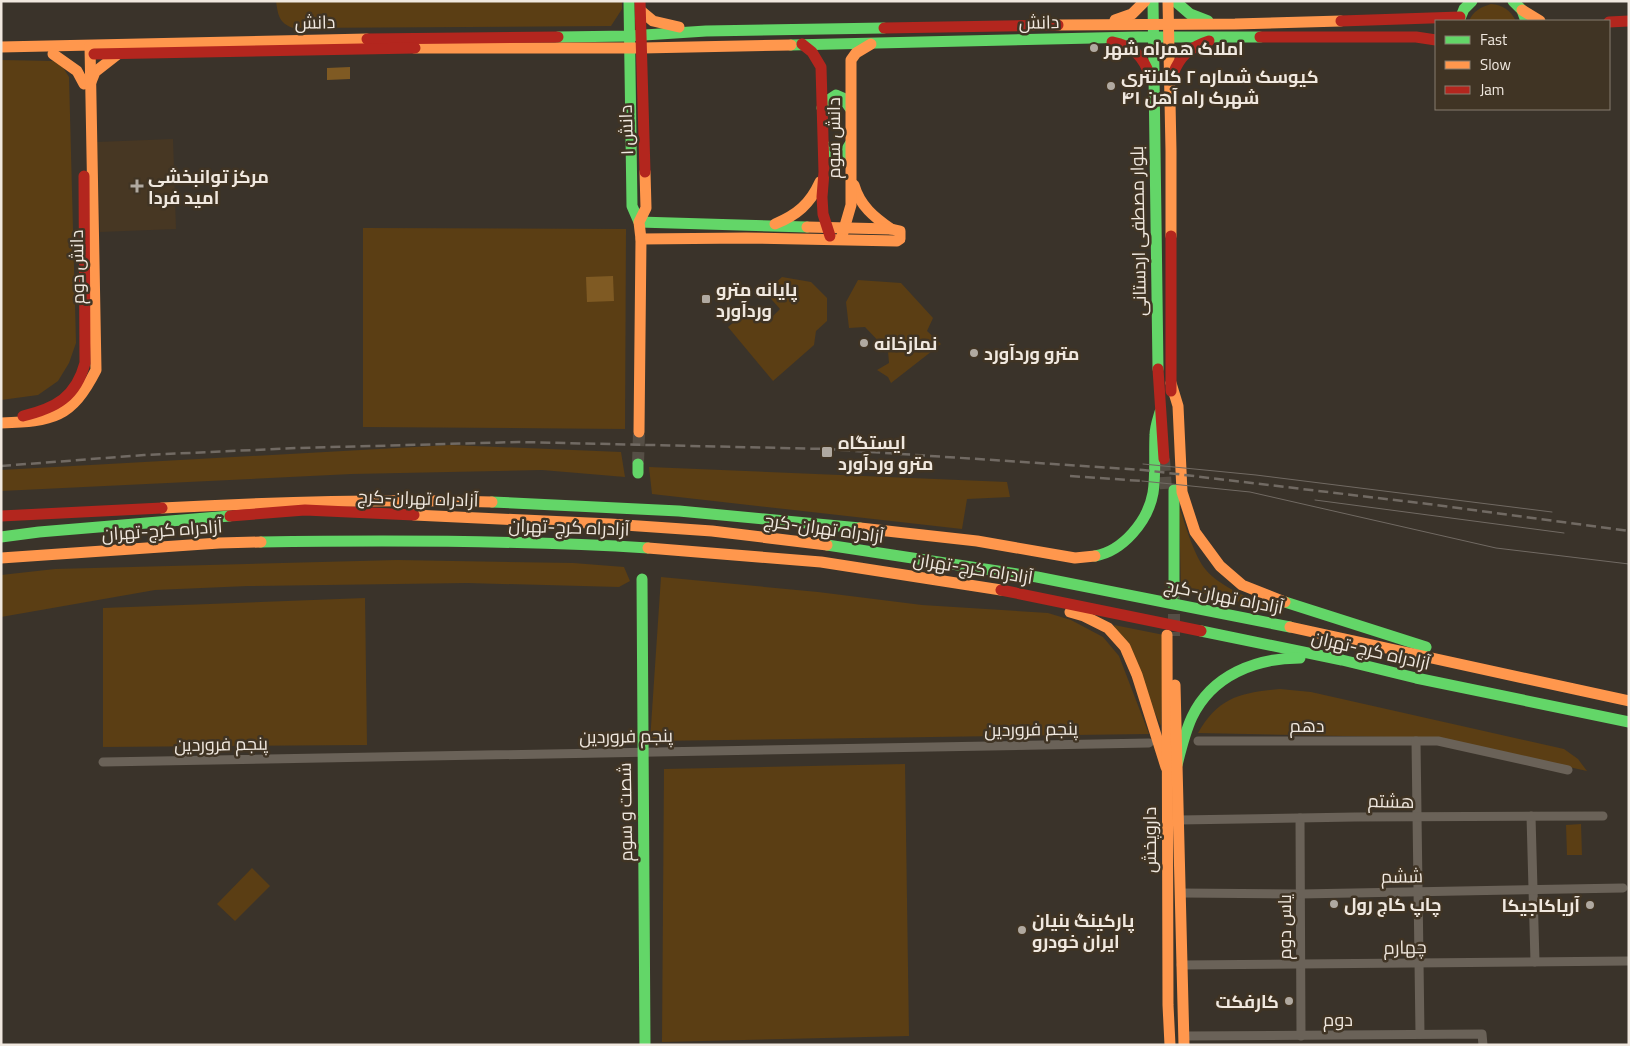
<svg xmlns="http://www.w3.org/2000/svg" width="1630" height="1046" font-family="'Titillium Web',Cairo,sans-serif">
<rect width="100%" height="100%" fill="#3a332a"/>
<path fill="#473723" d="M173,139L176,229L100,232L97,142Z"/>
<g fill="#5b3e14">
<path d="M276,1H622V9L611,26L293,28C279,23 278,15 276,1Z"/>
<path d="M1491,4C1503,5 1510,10 1516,21H1469C1473,11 1481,7 1491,4Z"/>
<path d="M1,60L53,61L62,66L69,77L76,343L69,363L58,381L38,395L1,400Z"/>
<path d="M363,228L626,229L625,429L363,427Z"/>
<path d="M782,277L811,282L827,298V321L816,331L814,345L773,381L728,327L753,306L767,322L780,309L765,292Z"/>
<path d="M858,280L901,283L933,318L927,331L941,344L891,383L888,377L877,370L889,363L888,351L865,327L849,328L846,302Z"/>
<path d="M450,445L621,452L625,477L542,470L352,474L1,491V470Z"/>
<path d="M649,467L1007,482L1010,497L967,499L962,529L652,494Z"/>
<path d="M1179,506C1185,524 1194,556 1206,570C1220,588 1262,603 1283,613L1181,587Z"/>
<path d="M397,560L573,563L624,567L630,581L619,587L467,583L248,586L155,590L1,617V575L55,569Z"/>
<path d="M661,577L818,592L922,605L1048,613L1071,620L1103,637L1119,656L1149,734L650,741Z"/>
<path d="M365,598L367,745L103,747V608Z"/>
<path d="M1114,625L1164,635L1161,726Z"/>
<path d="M1280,689L1311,692L1564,749L1578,759L1587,771L1438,738L1198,733C1219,697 1240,693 1280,689Z"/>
<path d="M905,764L909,1036L662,1042L664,769Z"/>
<path d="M1581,824L1582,855H1567L1566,825Z"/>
<path d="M252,868L270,886L235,921L217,904Z"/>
</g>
<g fill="#7f5a23">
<path d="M350,67V79L327,80V68Z"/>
<path d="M613,276L614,301L587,302L586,277Z"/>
</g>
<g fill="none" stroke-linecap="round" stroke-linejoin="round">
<g stroke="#554e45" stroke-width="12" stroke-dasharray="12 6" stroke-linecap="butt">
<path d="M1164,459L1166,490"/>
<path d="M638,464L639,432"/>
<path d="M1174,596V636"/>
</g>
<g stroke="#6a6258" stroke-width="9">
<path d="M1198,741H1438L1568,770"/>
<path d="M1416,741L1420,1034"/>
<path d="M103,762L1149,743"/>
<path d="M1531,816L1535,962"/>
<path d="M1300,818L1301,1036"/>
<path d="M1179,820L1355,817L1603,816"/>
<path d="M1181,893L1300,894L1623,888"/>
<path d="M1181,965L1629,961"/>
<path d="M1184,1036L1482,1034L1483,1045"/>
</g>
<g stroke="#63d668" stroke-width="11">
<path d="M629,1L632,206L639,222L807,227"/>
<path d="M1153,1L1158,369"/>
<path d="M1175,1L1190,14L1208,21"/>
<path d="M1513,1L1522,10L1526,21"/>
<path d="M1459,21L1464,9L1472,1"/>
<path d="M558,37L629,36L706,31L884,28"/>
<path d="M791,45L1138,37H1260"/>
<path d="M822,108L830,99L836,95L843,98L850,108"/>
<path d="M824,145L828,156L836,159L844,154L850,144"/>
<path d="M638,464V473"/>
<path d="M1174,490V594"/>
<path d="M492,502L679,511L860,528"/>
<path d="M1,537L39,532L230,516"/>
<path d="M261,542C390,540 519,540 648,548"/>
<path d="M827,545L1037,577L1290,627"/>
<path d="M1095,556C1123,551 1148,521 1153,493C1156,475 1154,454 1155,435C1155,427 1158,419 1160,412"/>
<path d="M642,579L645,1045"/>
<path d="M1285,602L1426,647"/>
<path d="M1201,631L1342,660L1416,678L1629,722"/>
<path d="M1177,765C1181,749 1185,732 1192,717C1212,675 1256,658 1300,658"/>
</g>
<g stroke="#ff974d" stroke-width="11">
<path d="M1168,1L1171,151V236"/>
<path d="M1522,10L1540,21"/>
<path d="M641,11L653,21L679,27"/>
<path d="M1115,20L1132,14L1145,1"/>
<path d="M1058,25L1235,24L1341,21"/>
<path d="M1,47L367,39"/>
<path d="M415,48H642L791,45"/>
<path d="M53,54L77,71L84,84"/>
<path d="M91,82L95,72L118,54"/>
<path d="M854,185C860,206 874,217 891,229"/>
<path d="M775,224C797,215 810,204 820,182"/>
<path d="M842,236L851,205V60L856,53L871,44"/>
<path d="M641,239L746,238L897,241L900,239V231L891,229L807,227"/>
<path d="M1171,383L1178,406L1182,492L1195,532L1220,566L1242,585L1285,602"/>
<path d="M1,423C53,421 71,419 96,370L90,46"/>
<path d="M639,432L641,239L639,222L646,208L645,172"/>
<path d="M162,508C272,502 382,499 492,502"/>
<path d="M414,515L610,524L712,531L827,545"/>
<path d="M860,528L977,541L1075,558L1095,556"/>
<path d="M648,548L821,562L1001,590"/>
<path d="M1,558L219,543L261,542"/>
<path d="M1070,612L1084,616L1108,628L1125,647L1137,675L1166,767"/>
<path d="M1290,627L1629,701"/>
<path d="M1167,635L1168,1005L1170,1045"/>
<path d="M1175,685L1184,1045"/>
</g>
<g stroke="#b3261e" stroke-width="11">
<path d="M640,1L645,172"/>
<path d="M1341,21L1460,17"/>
<path d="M1609,22L1629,21"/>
<path d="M884,28L1058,25"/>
<path d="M1260,37H1416L1436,40"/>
<path d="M367,39L558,37"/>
<path d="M1112,42C1133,46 1143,56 1150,76"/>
<path d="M802,44L812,52L821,67L824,172L822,197L823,214L830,236"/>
<path d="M94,54L415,48"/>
<path d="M1173,74C1180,56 1190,47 1209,41"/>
<path d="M1171,236V391"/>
<path d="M1158,369L1164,459"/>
<path d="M23,416C56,408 76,397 85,363L84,176"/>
<path d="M1,516L162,508"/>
<path d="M230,516L305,510L414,515"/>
<path d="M1001,590L1201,631"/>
</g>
<g stroke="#716a63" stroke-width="1">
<path d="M1143,464L1256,475L1552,512"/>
<path d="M1142,481L1250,492L1496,548L1629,564"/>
<path d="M1315,500L1564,533"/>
</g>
<g stroke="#716a63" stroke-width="2.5" stroke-dasharray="10 5" stroke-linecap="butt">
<path d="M1,466L144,455L298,448L519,442L826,449L1143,470L1428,504L1629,531"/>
<path d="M1070,476L1142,481"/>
</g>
</g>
<g fill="#b0a9a0" stroke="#403424" stroke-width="2">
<circle cx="1094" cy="48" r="5"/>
<circle cx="1111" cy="86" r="5"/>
<path d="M134.5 178.5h5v5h5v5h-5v5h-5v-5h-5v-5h5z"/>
<rect x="701" y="294" width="10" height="10" rx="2.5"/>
<circle cx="864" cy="343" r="5"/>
<circle cx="974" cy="353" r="5"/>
<rect x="821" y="446" width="12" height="12" rx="2.5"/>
<circle cx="1334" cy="904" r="5"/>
<circle cx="1590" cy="905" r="5"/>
<circle cx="1022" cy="930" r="5"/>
<circle cx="1289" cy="1001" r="5"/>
</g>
<g text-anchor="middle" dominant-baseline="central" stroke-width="5" stroke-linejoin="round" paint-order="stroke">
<g font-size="18" fill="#f0e8df" stroke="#403424">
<text transform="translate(315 22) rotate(-1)">دانش</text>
<text transform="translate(1039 22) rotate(-1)">دانش</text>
<text transform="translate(626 130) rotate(-92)">دانش ۱</text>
<text transform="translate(833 138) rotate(-90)">دانش سوم</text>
<text transform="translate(1138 231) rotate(-91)">بلوار مصطفی اردستانی</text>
<text transform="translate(77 267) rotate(-91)">دانش دوم</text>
<text transform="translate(418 498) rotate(2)">آزادراه تهران-کرج</text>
<text transform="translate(569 527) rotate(2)">آزادراه کرج-تهران</text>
<text transform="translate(824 528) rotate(8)">آزادراه تهران-کرج</text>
<text transform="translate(162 530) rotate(-4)">آزادراه کرج-تهران</text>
<text transform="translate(973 568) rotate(9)">آزادراه کرج-تهران</text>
<text transform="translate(1224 596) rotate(11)">آزادراه تهران-کرج</text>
<text transform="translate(1371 650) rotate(13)">آزادراه کرج-تهران</text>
<text x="1307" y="725">دهم</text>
<text transform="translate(1031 729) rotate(-1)">پنجم فروردین</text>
<text transform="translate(626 736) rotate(-1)">پنجم فروردین</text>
<text transform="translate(221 744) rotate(-1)">پنجم فروردین</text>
<text transform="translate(1391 801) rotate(1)">هشتم</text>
<text transform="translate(625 812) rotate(-91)">شصت و سوم</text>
<text transform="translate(1149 840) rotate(-90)">داروپخش</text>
<text transform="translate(1402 876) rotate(-1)">ششم</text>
<text transform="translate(1284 927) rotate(-90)">یاس دوم</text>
<text transform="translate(1405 947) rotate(-1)">چهارم</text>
<text x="1338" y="1019">دوم</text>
</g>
<g font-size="18" font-weight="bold" fill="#f0e8df" stroke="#403424" text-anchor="start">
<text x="1104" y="48">املاک همراه شهر</text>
<text x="1121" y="76">کیوسک شماره ۲ کلانتری<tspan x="1121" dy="21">۴۱ شهرک راه آهن</tspan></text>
<text x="148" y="176">مرکز توانبخشی<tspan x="148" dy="21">امید فردا</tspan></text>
<text x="716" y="289">پایانه مترو<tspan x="716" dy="21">وردآورد</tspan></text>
<text x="874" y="343">نمازخانه</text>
<text x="984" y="353">مترو وردآورد</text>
<text x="838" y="442">ایستگاه<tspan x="838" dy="21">مترو وردآورد</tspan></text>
<text x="1344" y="904">چاپ کاج رول</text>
<text x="1580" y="905" text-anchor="end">آریاکاجیکا</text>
<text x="1032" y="920">پارکینگ بنیان<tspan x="1032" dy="21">ایران خودرو</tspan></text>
<text x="1279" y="1001" text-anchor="end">کارفکت</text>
</g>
</g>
<rect width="1630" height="1046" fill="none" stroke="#f0e8df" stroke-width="5"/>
<rect x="1435" y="20" width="175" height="90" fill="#403424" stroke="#867c6f"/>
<rect x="1445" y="36" width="25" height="8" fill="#63d668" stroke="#867c6f"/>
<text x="1480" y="45" font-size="15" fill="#f0e8df">Fast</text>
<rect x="1445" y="61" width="25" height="8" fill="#ff974d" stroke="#867c6f"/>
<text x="1480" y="70" font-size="15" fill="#f0e8df">Slow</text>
<rect x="1445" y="86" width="25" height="8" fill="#b3261e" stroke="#867c6f"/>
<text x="1480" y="95" font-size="15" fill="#f0e8df">Jam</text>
</svg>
